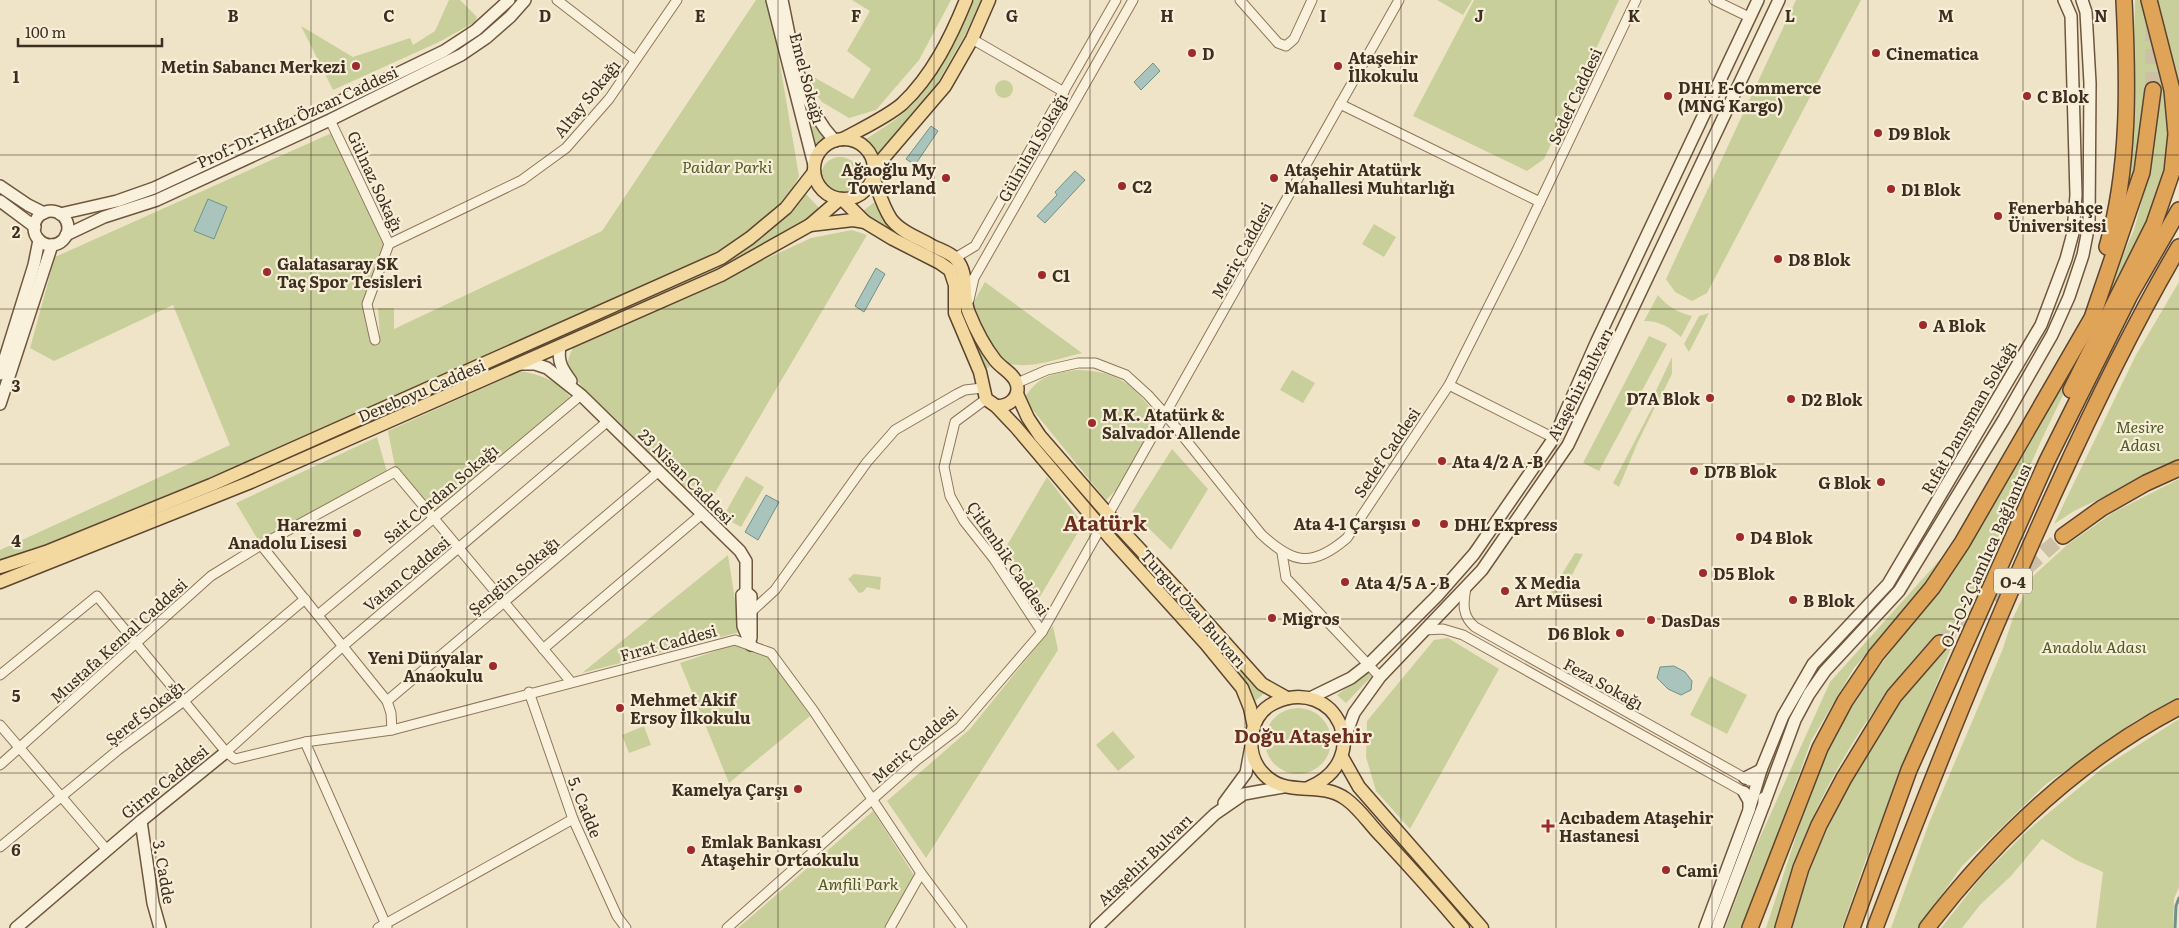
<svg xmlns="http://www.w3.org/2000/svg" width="2179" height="928" font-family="Literata,serif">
<rect width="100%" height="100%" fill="#f0e4c8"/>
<g fill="#c9cf9b">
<path d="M449,0H460L477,17L475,22L439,42L333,90L301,26L353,57L410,38L413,45L435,31Z"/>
<path d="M756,0H769L799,176L783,208L721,258L238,466L0,563V550L230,445L173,305L54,361L30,348L55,257L334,132L386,242L364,302L373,339L380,336L378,308H394V329L602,231Z"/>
<path d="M852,0H951L919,60L876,110L849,118L822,102L798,71L810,75L853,99L871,69L847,51L870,11Z"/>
<path d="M974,0H981L966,33L929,98L880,159L873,149L863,141C881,129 901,118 916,101C942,72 958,35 974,0Z"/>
<path d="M1437,0H1472L1463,15Z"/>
<path d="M1474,0H1619L1544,159L1527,171L1413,116Z"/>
<path d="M1796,0H1861L1707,293L1692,301L1675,292L1666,279Z"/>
<path d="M2135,0H2142C2155,49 2176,102 2169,153C2167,175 2157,195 2149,215L2041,441L1970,601L1866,859L1842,928H1789C1821,829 1874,725 1944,647L1934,636C1875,701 1826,776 1796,859C1788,881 1782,905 1775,928H1766L1820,763L1839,726L1865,685L1928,604L1982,526L2079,355L2134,230L2150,171L2159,96L2141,136L2127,198L2131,161Z"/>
<path d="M2156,0H2179V89V84Z"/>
<circle cx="1004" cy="89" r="9"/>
<path d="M805,107L826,141L809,156Z"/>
<circle cx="840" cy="176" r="19"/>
<path d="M806,194L823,212L713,274L260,472L0,577V572L754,241L787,215Z"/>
<path d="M876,201L952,262L961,282L962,315L990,367L986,368L960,317L957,276L859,214Z"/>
<path d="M1374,224L1396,237L1384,257L1362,244Z"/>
<path d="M852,230L867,235L706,508C684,489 569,385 568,363C568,358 571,352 573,348L811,238Z"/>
<path d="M985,282L1082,353C1060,358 1014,376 998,356C990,346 979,316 973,303Z"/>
<path d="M2179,282V461L2074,511L2054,524L2136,355Z"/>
<path d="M1658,295C1668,307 1677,312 1692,316L1681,337C1669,327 1660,321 1644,321Z"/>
<path d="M1709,313L1689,352L1684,344L1699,316Z"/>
<path d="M1649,336L1667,344L1599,471L1583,463Z"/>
<path d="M1672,357V374L1659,400L1653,397Z"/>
<path d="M1076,370C1121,371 1132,385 1159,418L1119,487L1106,500L1032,409L1025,397C1039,376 1051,374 1076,370Z"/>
<path d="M1292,370L1315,383L1303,403L1280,390Z"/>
<path d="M521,371C546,377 555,379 572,399L433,518L395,467L388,431Z"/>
<path d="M1653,406L1655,407L1637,444L1619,487L1613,483Z"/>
<path d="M377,437L387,472L261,545L236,503Z"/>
<path d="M1172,449L1208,489L1171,550L1132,512Z"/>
<path d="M746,476L764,487L741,527L723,517Z"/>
<path d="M1047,477L1083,524L1038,600L1002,554Z"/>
<path d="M2179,479V697L2135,721L2045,785L1962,866L1918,928H1891L1929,823L2002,651L2013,618L2033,576L2067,545L2114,512Z"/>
<path d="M1116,532L1249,679L1266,692L1255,701L1245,681L1114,534Z"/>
<path d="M1575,553L1583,554L1556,605L1549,595Z"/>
<path d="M728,555L740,632L582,673Z"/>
<path d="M1944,555L1919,592L1854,668L1811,741L1744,928H1725L1757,844L1830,682Z"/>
<path d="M854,574L881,577L880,590L867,587L863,592L859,593L848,579Z"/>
<path d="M1053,626L1058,650L926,858L887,801L970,729Z"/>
<path d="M1448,638L1499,669L1410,829L1376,791L1366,757L1367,721L1434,640Z"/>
<path d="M736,644L770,658L810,716L729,783L680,663Z"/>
<path d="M1369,671L1372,676L1346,703L1337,695Z"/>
<path d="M1710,676L1747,695L1727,734L1690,715Z"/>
<circle cx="1298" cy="741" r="33"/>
<path d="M2179,719V887L2174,899L2173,928H2096L2103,872L2076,860L2042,839L2011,876L1980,905L1962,928H1941L1983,875L2027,831L2104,767Z"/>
<path d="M644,726L651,745L629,753L622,735Z"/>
<path d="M1113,731L1135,757L1118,771L1096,745Z"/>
<path d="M873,811L914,875L884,928H738Z"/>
</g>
<g fill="#a9c4bc" stroke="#6f938a">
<path d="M1153,63L1160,71L1141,90L1134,82Z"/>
<path d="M931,126L938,131L915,165L906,159Z"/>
<path d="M1075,171L1085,180L1045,223L1037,216L1057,195L1055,192Z"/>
<path d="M208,199L227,207L214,239L194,231Z"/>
<path d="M876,268L885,274L864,312L855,306Z"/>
<path d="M766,495L779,502L758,540L745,532Z"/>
<path d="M1674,666L1685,672L1692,681L1691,690L1681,695L1668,689L1657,678L1660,667Z"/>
</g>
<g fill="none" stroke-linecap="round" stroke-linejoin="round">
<path stroke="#6f938a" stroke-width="3" d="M2175,928L2176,906L2179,898"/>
<g stroke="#ccc0a6" stroke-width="15" stroke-dasharray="15 8" stroke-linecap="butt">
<path d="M2153,26V90"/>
<path d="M1940,643L2063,536"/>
</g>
<defs>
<g id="street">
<path d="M557,0L635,60"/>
<path d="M1240,0L1278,43L1286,46L1294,39L1312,0"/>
<path d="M1714,0L1749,17"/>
<path d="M972,39L1064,92"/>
<path d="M1340,104L1540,202"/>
<path d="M330,120L389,244L367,304L375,340"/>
<path d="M389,244L522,180L566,148L609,99L677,0"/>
<path d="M955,258L975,246L1116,0"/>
<path d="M969,300L974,278L1133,0"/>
<path d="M1017,383L1047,370L1078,363H1095L1126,375L1148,395L1166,415L1261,534C1293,564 1312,568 1347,538L1449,385L1518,248L1636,0"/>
<path d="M1449,385L1554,438"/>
<path d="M986,399L955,422L944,467L950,496L964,521L994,559L1042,632"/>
<path d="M1108,515L1399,0"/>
<path d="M261,545L387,701L391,713L392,730"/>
<path d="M1282,553L1286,578L1380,677"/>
<path d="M1466,588C1463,604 1462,616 1475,627L1750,781"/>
<path d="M751,612L775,590L867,462L895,430L957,394L965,390L982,388"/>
<path d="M318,615L581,395"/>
<path d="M1425,630L1443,629L1463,635L1744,792"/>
<path d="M543,649L702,514"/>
<path d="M0,675L97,596L226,752L235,759L305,742L392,730L735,640L771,653L813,710L921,873L962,928"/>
<path d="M529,692L573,819L617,916L626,928"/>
<path d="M387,701L659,471"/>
<path d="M0,725L107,850"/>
<path d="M305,742L387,927"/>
<path d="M226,752L343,646L608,421"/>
<path d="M0,765L211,576L261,545L395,472L571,682"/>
<path d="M0,847L118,750L184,701L305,599"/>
<path d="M378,928L573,819"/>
<path d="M727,928L917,760L960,727L1042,632L1101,527"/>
<path d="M890,928L921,873"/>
</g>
<g id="secondary">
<path d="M772,0L814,165"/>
<path d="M782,0C793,51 798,101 835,141"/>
<path d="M0,186L28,205L44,213"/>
<path d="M0,201L35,227"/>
<circle cx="51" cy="228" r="17"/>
<path d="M60,214L117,201L154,188L326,108L444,51L476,30L509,0"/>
<path d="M66,235L104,217L157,200L330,120L461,55L486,38L510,17L525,0"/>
<path d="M560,347C557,362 563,370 571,381"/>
<path d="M521,364H535L547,368L581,395L740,551L746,561V592"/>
<path d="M0,374L34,265L39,240"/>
<path d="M0,404L52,245"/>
<path d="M746,592L742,595L743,626L751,645"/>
<path d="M746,592L751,596V638"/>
<path d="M1310,698L1351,678L1369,664L1437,596L1474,554L1554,438L1596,343L1758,0"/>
<path d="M1344,740L1354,713L1380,677L1482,570L1568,445L1779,0"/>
<path d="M1745,778L1761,770"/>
<path d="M1224,803L1246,773L1251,746"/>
<path d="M1764,804L1795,720L1809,694L1825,671L1899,591L2004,419L2052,335L2069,297L2083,255L2089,224L2090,83L2086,12L2082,0"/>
<path d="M1749,810L1761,770L1783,716L1813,664L1888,584L2041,325L2066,259L2073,233L2076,195L2071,16L2064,0"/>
<path d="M141,821L153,903L160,928"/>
<path d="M16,928L141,821L226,752"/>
<path d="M1096,928L1215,814L1244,794L1283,787"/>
<path d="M1705,928L1749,810V801L1744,792"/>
<path d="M1717,928L1764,804V798"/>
</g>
<g id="primary">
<path d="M843,139C861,129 887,117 902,104C932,76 951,37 966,0"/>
<circle cx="844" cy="169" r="30"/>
<path d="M874,169L945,86L972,39L989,0"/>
<path d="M873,177C878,190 883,207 891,219C900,231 916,237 929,244C937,249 950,252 956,259C970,274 961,295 969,313C975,328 985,347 995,360C1002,369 1015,374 1017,385C1020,398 1008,407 996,406"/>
<path d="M842,199L865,222L893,239L940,263L950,270L955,285V313L980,372L986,399L996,406L1015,426L1111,539L1206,644L1242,688L1250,708L1254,727"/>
<path d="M810,225L853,220L865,222"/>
<path d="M1017,394L1028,418L1040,436L1121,529L1187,600L1262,684L1287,698"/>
<path d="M0,567L46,552L211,485L721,258L750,238L786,208L814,172"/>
<path d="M0,582L251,482L721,275L810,225L840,199"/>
<path d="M1342,757L1359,787L1482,928"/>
<path d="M1308,788C1377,759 1335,674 1274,703C1249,715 1244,752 1262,772C1286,800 1318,779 1346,799C1360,809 1370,825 1382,837C1410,867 1437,897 1463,928"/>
</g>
<g id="highway">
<path d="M2107,247C2130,168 2128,81 2124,0"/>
<path d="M2071,390L2154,224L2172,172L2176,134L2172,90L2149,0"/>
<path d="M2063,536L2102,508L2146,483L2179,468"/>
<path d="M1750,928L1820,748L1845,701L1876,655L1932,588L1962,543L2092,318L2142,172L2153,90"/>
<path d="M1783,928L1801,868L1819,825L1844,778L1894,696L1940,643"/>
<path d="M1852,928L1909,770L2047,461L2130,295L2179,210"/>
<path d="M1875,928C1931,780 1990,633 2056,489C2094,406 2133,325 2179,247"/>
<path d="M1927,928C1996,838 2077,760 2179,707"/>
</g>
</defs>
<use href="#street" stroke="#8d765c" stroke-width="11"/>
<use href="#secondary" stroke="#6f573f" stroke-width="14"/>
<use href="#primary" stroke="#5b4430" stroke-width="15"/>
<use href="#highway" stroke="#5b4430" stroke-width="18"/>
<use href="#street" stroke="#faf1dc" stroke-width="9"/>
<use href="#secondary" stroke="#faf1dc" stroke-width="11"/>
<use href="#primary" stroke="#f3d9a0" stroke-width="12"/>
<use href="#highway" stroke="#e0a458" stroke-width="15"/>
</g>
<path fill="none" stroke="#3d2e20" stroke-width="1" stroke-opacity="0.55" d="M156,0V928M311,0V928M467,0V928M623,0V928M778,0V928M934,0V928M1090,0V928M1245,0V928M1401,0V928M1556,0V928M1712,0V928M1868,0V928M2023,0V928M0,155H2179M0,309H2179M0,464H2179M0,619H2179M0,773H2179"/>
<g fill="#9e2a2b" stroke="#f7eed8" stroke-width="2">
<circle cx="1192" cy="53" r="5"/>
<circle cx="1876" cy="53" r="5"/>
<circle cx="356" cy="66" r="5"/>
<circle cx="1338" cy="66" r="5"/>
<circle cx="1668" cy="96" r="5"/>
<circle cx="2027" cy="96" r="5"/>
<circle cx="1878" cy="133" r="5"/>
<circle cx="946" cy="178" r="5"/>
<circle cx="1274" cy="178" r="5"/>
<circle cx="1122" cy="186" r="5"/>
<circle cx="1891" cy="189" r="5"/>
<circle cx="1998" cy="216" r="5"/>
<circle cx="1778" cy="259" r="5"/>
<circle cx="267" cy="272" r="5"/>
<circle cx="1042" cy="275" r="5"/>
<circle cx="1923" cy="325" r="5"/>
<circle cx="1710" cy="398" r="5"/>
<circle cx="1791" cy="399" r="5"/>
<circle cx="1092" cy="423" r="5"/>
<circle cx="1442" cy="461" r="5"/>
<circle cx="1694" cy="471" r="5"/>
<circle cx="1881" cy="482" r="5"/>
<circle cx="1416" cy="523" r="5"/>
<circle cx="1444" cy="524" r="5"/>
<circle cx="357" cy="533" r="5"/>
<circle cx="1740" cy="537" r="5"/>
<circle cx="1703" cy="573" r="5"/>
<circle cx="1345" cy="582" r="5"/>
<circle cx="1505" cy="591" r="5"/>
<circle cx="1793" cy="600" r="5"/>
<circle cx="1272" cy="618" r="5"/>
<circle cx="1651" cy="620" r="5"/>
<circle cx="1620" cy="633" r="5"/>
<circle cx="493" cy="666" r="5"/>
<circle cx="620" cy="708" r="5"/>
<circle cx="798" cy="789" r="5"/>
<path d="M1545.5 818.5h5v5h5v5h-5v5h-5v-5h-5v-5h5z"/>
<circle cx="691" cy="850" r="5"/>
<circle cx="1666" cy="870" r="5"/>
</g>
<g text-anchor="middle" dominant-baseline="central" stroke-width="4.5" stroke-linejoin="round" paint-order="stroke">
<rect fill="#f7eed8" stroke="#756857" stroke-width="1" x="1994" y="568.5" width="38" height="25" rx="4"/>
<g font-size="15" font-weight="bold" fill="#3d2e20">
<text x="2013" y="581">O-4</text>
</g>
<g font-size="16" font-weight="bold" fill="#3d2e20" stroke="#f7eed8" text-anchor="start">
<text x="1202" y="53">D</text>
<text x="1886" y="53">Cinematica</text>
<text x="1348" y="57">Ataşehir<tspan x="1348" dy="18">İlkokulu</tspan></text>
<text x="346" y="66" text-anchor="end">Metin Sabancı Merkezi</text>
<text x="1678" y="87">DHL E-Commerce<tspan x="1678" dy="18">(MNG Kargo)</tspan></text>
<text x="2037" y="96">C Blok</text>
<text x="1888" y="133">D9 Blok</text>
<text x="936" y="169" text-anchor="end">Ağaoğlu My<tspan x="936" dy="18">Towerland</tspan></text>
<text x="1284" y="169">Ataşehir Atatürk<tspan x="1284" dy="18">Mahallesi Muhtarlığı</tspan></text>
<text x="1132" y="186">C2</text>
<text x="1901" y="189">D1 Blok</text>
<text x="2008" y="207">Fenerbahçe<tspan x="2008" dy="18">Üniversitesi</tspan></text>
<text x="1788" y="259">D8 Blok</text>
<text x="277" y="263">Galatasaray SK<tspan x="277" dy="18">Taç Spor Tesisleri</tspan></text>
<text x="1052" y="275">C1</text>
<text x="1933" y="325">A Blok</text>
<text x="1700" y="398" text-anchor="end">D7A Blok</text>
<text x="1801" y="399">D2 Blok</text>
<text x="1102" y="414">M.K. Atatürk &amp;<tspan x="1102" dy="18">Salvador Allende</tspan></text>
<text x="1452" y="461">Ata 4/2 A -B</text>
<text x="1704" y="471">D7B Blok</text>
<text x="1871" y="482" text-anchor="end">G Blok</text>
<text x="1406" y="523" text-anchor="end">Ata 4-1 Çarşısı</text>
<text x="347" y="524" text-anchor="end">Harezmi<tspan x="347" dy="18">Anadolu Lisesi</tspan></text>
<text x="1454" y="524">DHL Express</text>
<text x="1750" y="537">D4 Blok</text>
<text x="1713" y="573">D5 Blok</text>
<text x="1355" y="582">Ata 4/5 A - B</text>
<text x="1515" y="582">X Media<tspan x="1515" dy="18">Art Müsesi</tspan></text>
<text x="1803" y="600">B Blok</text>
<text x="1282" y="618">Migros</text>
<text x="1661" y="620">DasDas</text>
<text x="1610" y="633" text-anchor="end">D6 Blok</text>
<text x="483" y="657" text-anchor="end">Yeni Dünyalar<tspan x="483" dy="18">Anaokulu</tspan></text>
<text x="630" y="699">Mehmet Akif<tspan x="630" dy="18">Ersoy İlkokulu</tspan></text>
<text x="788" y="789" text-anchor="end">Kamelya Çarşı</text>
<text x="1559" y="817">Acıbadem Ataşehir<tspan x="1559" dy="18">Hastanesi</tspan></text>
<text x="701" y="841">Emlak Bankası<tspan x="701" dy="18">Ataşehir Ortaokulu</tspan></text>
<text x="1676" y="870">Cami</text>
</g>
<g font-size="16" fill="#3d2e20" stroke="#f7eed8">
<text transform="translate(808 78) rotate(75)">Emel Sokağı</text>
<text transform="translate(1574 96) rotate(-65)">Sedef Caddesi</text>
<text transform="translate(586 98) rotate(-51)">Altay Sokağı</text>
<text transform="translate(297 116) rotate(-25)">Prof. Dr. Hıfzı Özcan Caddesi</text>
<text transform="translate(1032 147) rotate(-60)">Gülnihal Sokağı</text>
<text transform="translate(376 181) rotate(65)">Gülnaz Sokağı</text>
<text transform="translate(1241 250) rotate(-61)">Meriç Caddesi</text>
<text transform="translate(1579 384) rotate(-63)">Ataşehir Bulvarı</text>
<text transform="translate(421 390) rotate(-23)">Dereboyu Caddesi</text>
<text transform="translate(1968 417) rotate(-60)">Rıfat Danışman Sokağı</text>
<text transform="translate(1386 452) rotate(-56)">Sedef Caddesi</text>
<text transform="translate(687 476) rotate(45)">23 Nisan Caddesi</text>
<text transform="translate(440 493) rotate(-40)">Sait Cordan Sokağı</text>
<text transform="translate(1985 555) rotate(-66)">O-1-O-2 Çamlıca Bağlantısı</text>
<text transform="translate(1009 558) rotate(56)">Çitlenbik Caddesi</text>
<text transform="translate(406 573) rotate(-40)">Vatan Caddesi</text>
<text transform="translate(513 575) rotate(-40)">Şengün Sokağı</text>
<text transform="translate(1194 608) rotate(49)">Turgut Özal Bulvarı</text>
<text transform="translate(118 640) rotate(-42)">Mustafa Kemal Caddesi</text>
<text transform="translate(668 642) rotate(-15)">Fırat Caddesi</text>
<text transform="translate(1604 683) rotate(29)">Feza Sokağı</text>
<text transform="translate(144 712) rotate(-38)">Şeref Sokağı</text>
<text transform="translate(914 744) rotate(-41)">Meriç Caddesi</text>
<text transform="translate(164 781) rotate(-39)">Girne Caddesi</text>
<text transform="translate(586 807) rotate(68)">5. Cadde</text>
<text transform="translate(1144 859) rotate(-44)">Ataşehir Bulvarı</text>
<text transform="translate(165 872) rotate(80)">3. Cadde</text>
</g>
<g font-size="16" font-style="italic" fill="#4d5a26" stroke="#f7eed8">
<text x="727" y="166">Paidar Parki</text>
<text x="2140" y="426">Mesire<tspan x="2140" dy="18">Adası</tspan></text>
<text x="2094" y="646">Anadolu Adası</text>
<text x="858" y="883">Amfili Park</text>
</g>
<g font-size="19" font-weight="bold" fill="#6b2e1e" stroke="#f7eed8">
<text x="1303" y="735">Doğu Ataşehir</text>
</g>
<g font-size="21" font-weight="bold" fill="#6b2e1e" stroke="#f7eed8">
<text x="1105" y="521">Atatürk</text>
</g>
</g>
<g font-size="16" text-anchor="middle" font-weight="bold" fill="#3d2e20" stroke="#f7eed8" stroke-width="4.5" stroke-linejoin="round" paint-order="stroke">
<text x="233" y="22">B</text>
<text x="389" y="22">C</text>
<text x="545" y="22">D</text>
<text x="700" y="22">E</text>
<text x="856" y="22">F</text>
<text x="1012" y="22">G</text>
<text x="1167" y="22">H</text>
<text x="1323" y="22">I</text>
<text x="1479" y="22">J</text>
<text x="1634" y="22">K</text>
<text x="1790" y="22">L</text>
<text x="1946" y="22">M</text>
<text x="2101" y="22">N</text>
<text x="16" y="83">1</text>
<text x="16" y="238">2</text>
<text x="16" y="392">3</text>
<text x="16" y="547">4</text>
<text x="16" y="702">5</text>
<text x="16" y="856">6</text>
</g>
<path d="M18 38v8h144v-8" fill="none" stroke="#3d2e20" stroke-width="2.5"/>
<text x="25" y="38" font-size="15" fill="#3d2e20" stroke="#f7eed8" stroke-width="4" paint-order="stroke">100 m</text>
</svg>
